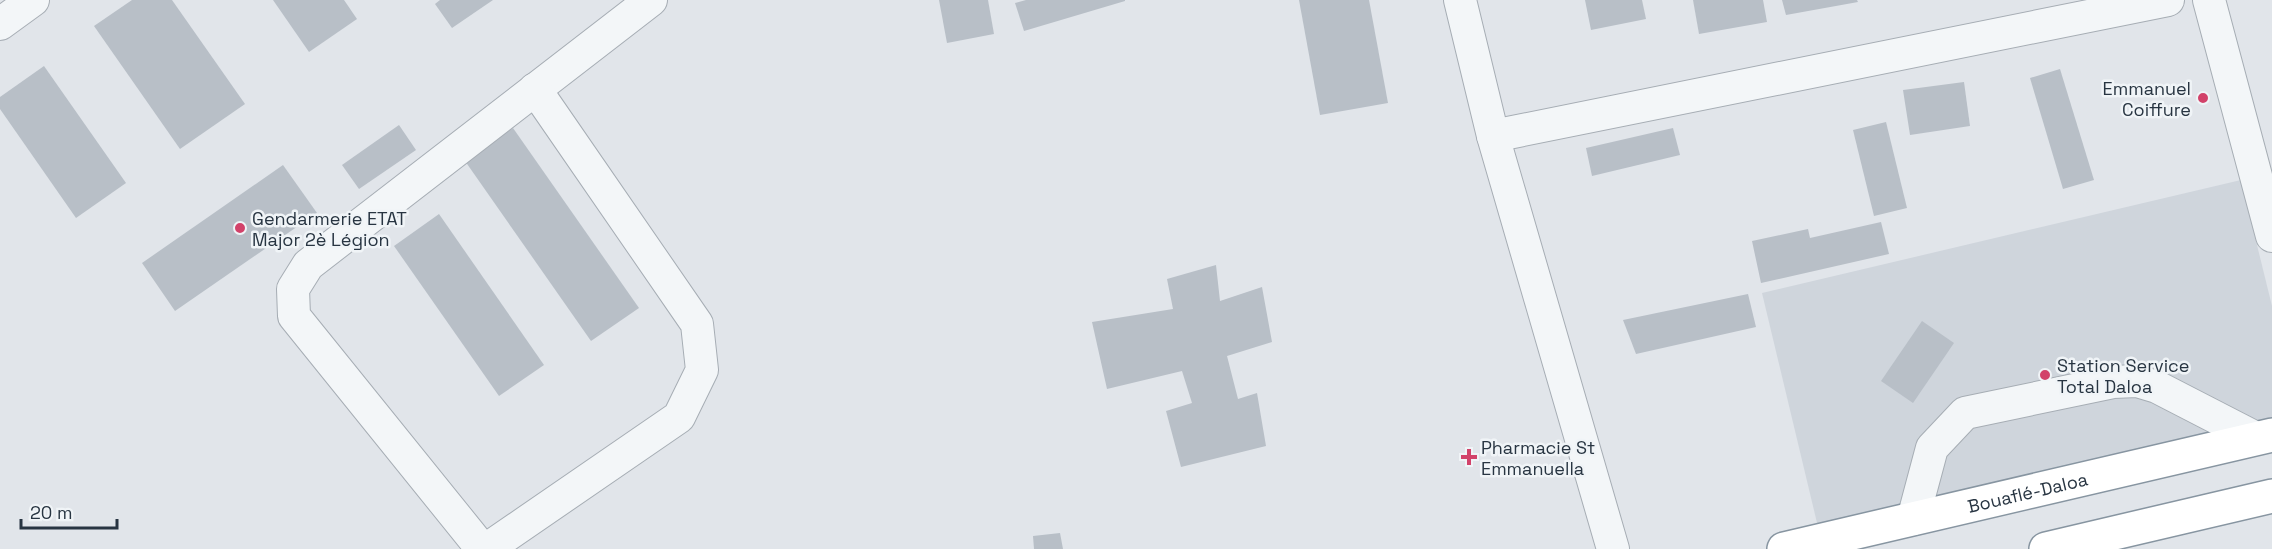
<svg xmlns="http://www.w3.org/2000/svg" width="2272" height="549" font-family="'Space Grotesk',sans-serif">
<rect width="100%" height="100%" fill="#e1e5ea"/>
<path fill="#cfd5dc" d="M2241,180L2272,306V420L1818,527L1762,293Z"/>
<g fill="#b8bfc7">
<path d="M132,0H172L245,104L180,149L94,26Z"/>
<path d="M273,0H344L357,19L309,52Z"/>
<path d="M440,0H493L452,28L435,4Z"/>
<path d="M939,0H988L994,34L947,43Z"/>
<path d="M1026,0H1125V1L1024,31L1015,3Z"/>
<path d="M1299,0H1369L1388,103L1320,115Z"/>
<path d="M1585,0H1642L1646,19L1591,30Z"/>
<path d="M1693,0H1763L1767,22L1699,34Z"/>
<path d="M1782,0H1857L1858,2L1786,15Z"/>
<path d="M44,66L126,183L76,218L0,109V97Z"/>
<path d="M2060,69L2094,180L2063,189L2030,78Z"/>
<path d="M1964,82L1970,126L1910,135L1903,90Z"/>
<path d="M1886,122L1907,208L1874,216L1853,130Z"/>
<path d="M399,125L416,150L359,189L342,165Z"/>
<path d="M513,128L639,308L591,341L465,161Z"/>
<path d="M1673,128L1680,155L1592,176L1586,148Z"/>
<path d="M283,165L317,213L175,311L142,263Z"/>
<path d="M439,214L544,365L499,396L394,246Z"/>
<path d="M1881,222L1889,254L1761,283L1752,241L1808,229L1810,238Z"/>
<path d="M1216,265L1220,301L1262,287L1272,342L1227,356L1238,399L1257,393L1266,446L1181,467L1166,411L1192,403L1182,371L1107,389L1092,322L1173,309L1167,279Z"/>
<path d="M1748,294L1756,327L1636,354L1623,320Z"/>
<path d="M1922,321L1954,343L1913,403L1881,381Z"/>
<path d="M1060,533L1063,549H1034L1033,536Z"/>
</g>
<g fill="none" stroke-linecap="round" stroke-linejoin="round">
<defs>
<g id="minor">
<path d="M1460,0L1493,136L1613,549"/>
<path d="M2209,0L2272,236"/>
<path d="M0,24L33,0"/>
<path d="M1493,136L2168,0"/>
<path d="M1913,519L1932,448L1965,413L2113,382L2137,381L2157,387L2256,438"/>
<path d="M482,549L294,316L293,289L308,265L651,0"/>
<path d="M487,549L679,417L702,370L697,324L535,89"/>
</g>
<g id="highway">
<path id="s1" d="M1784,549L2272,435"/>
<path d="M2046,549L2272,496"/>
</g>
</defs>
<use href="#minor" stroke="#a6adb4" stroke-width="34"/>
<use href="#highway" stroke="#8795a1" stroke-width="36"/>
<use href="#minor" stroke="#f3f6f8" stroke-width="32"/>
<use href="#highway" stroke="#fff" stroke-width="33"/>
</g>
<g fill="#d2426a" stroke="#f0f4f7" stroke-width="2">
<circle cx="2203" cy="98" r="6"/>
<circle cx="240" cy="228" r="6"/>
<circle cx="2045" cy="375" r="6"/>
<path d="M1466 448h6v6h6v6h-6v6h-6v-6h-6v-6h6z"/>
</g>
<g text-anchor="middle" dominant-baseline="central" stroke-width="5" stroke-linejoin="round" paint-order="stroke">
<g font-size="18" fill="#283542" stroke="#f0f4f7" text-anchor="start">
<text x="2191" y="88" text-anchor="end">Emmanuel<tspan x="2191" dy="21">Coiffure</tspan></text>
<text x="252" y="218">Gendarmerie ETAT<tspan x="252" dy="21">Major 2è Légion</tspan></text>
<text x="2057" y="365">Station Service<tspan x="2057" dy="21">Total Daloa</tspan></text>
<text x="1481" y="447">Pharmacie St<tspan x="1481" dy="21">Emmanuella</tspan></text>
</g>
<g font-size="18" fill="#283542" stroke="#f0f4f7">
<text stroke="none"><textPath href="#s1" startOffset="250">Bouaflé-Daloa</textPath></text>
</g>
</g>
<path d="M21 519v9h96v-9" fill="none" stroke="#283542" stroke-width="3"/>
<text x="30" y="519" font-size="18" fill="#283542" stroke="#f0f4f7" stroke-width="4.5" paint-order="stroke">20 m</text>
</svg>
